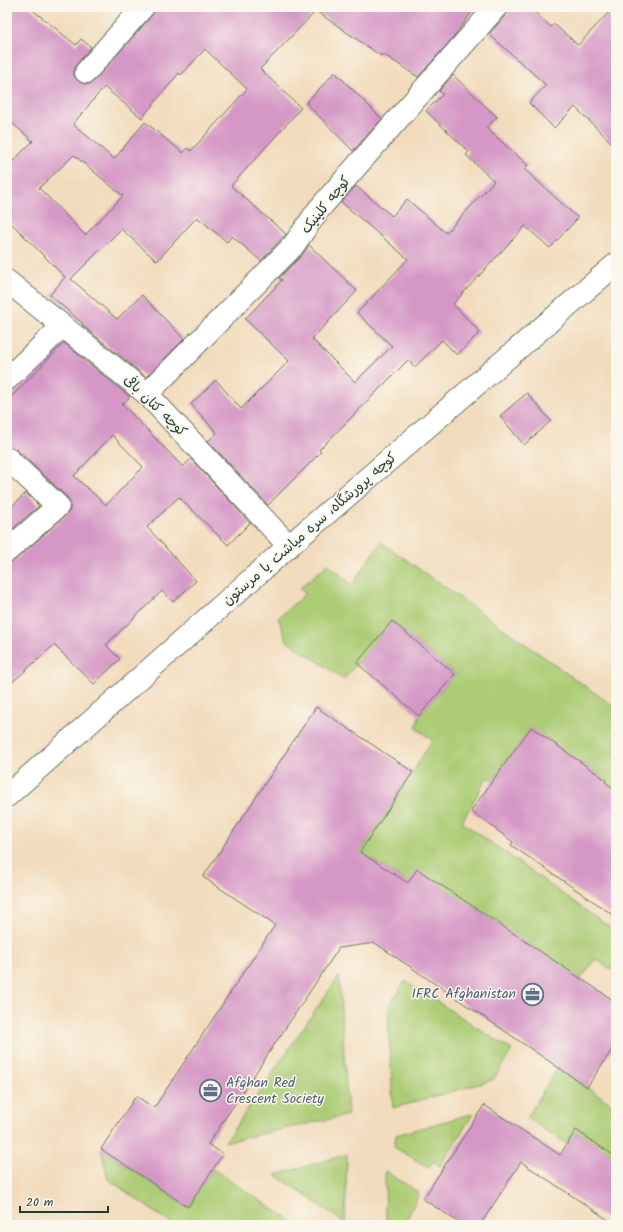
<svg xmlns="http://www.w3.org/2000/svg" width="623" height="1232" font-family="Kalam,'Playpen Sans Arabic',sans-serif">
<rect width="100%" height="100%" fill="#fbf7ec"/>
<filter id="ink" filterUnits="userSpaceOnUse"><feTurbulence type="fractalNoise" baseFrequency=".025" numOctaves="2"/><feDisplacementMap in="SourceGraphic" scale="8" xChannelSelector="R" yChannelSelector="G"/><feConvolveMatrix kernelMatrix="1 2 1 2 8 2 1 2 1" color-interpolation-filters="sRGB"/></filter>
<filter id="wash" filterUnits="userSpaceOnUse"><feTurbulence type="fractalNoise" baseFrequency=".012" numOctaves="4" result="noise"/><feDisplacementMap in="SourceGraphic" scale="16" xChannelSelector="R" yChannelSelector="G"/><feGaussianBlur stdDeviation="0.9" result="paint"/><feColorMatrix in="noise" values="0 0 0 0 0 0 0 0 0 0 0 0 0 0 0 0 0 1.4 0 .05"/><feComposite in="paint" operator="in"/></filter>
<g filter="url(#wash)">
<rect width="100%" height="100%" fill="#f2dbbc"/>
<g fill="#accc74" stroke="#668454">
<path d="M381,542L616,708V790L610,786L606,780L531,728L493,780L487,777L462,822L616,932V963L612,970L595,959L581,979L408,883L360,852L413,772L432,740L416,728L419,716L455,674L392,622L344,679L287,641L278,618L305,594L300,588L328,564L352,585Z"/>
<path d="M339,976L348,1115L225,1142Z"/>
<path d="M405,981L512,1050L493,1080L393,1108L388,1008Z"/>
<path d="M558,1067L616,1107V1157L576,1131L567,1144L527,1118Z"/>
<path d="M474,1113L440,1166L433,1161L429,1168L394,1147L396,1135Z"/>
<path d="M101,1149L188,1207L213,1169L297,1225H173L108,1179Z"/>
<path d="M347,1154L345,1223L276,1175Z"/>
<path d="M385,1171L419,1193L406,1222L386,1223Z"/>
</g>
<g id="blocks">
<g fill="#d598c6" fill-rule="evenodd">
<path d="M7,7H29L76,45L81,39L91,47L77,64L74,70V76L78,81L84,84H90L95,80L152,15L155,7H476L451,40L418,77L383,54L381,56L316,11L260,69L301,108L231,186L286,234L261,261L232,236L227,242L197,217L157,261L121,229L71,279L117,319L142,295L184,339L146,377L82,325L83,324L50,295L65,277L7,219V167L33,141L7,119ZM205,49L247,89L191,151L187,148L183,153L145,122L114,159L73,124L104,87L142,118L179,73L181,75ZM74,155L123,196L85,235L39,188Z"/>
<path d="M513,7H529L551,27L554,24L578,45L614,7H616V147L575,107L554,128L529,103L546,85L489,34Z"/>
<path d="M335,72L382,119L353,151L306,103Z"/>
<path d="M453,75L497,117L486,128L528,165L524,169L578,218L550,248L525,226L453,304L480,332L457,355L442,340L415,367L408,360L319,450L321,452L268,505L208,441L217,433L191,404L216,380L241,409L289,361L245,319L282,280L279,278L302,255L309,245L357,291L312,339L355,382L392,346L357,313L408,259L341,202L356,186L392,216L407,199L446,233L494,181L466,155L469,152L426,111L443,94L439,91Z"/>
<path d="M64,343L130,397L122,404L183,467L191,459L250,523L228,545L179,497L147,527L196,581L173,602L162,591L106,645L120,659L94,684L54,645L7,687V563L15,560L66,515L70,510V503L67,497L16,449L7,446V401ZM112,435L143,467L106,505L74,476Z"/>
<path d="M527,393L551,421L524,445L500,416Z"/>
<path d="M26,493L39,506L7,534V511Z"/>
<path d="M392,621L455,674L419,716L357,663Z"/>
<path d="M316,707L413,772L360,852L408,883L417,869L616,1002V1044L587,1087L375,943L339,948L208,1144L223,1154L188,1207L101,1149L136,1096L154,1108L275,925L203,877Z"/>
<path d="M531,727L606,780L605,782L616,790V917L511,845L513,842L471,811Z"/>
<path d="M484,1105L560,1155L576,1130L616,1157V1225L521,1162L480,1225H463L423,1199Z"/>
</g>
</g>
</g>
<g filter="url(#ink)">
<use href="#blocks" fill-opacity="0" stroke="#697464" stroke-width="1"/>
<g fill="none" stroke-linecap="round" stroke-linejoin="round">
<defs>
<g id="minor">
<path d="M86,72L143,7"/>
<path d="M7,281L147,394L289,546"/>
<path d="M7,379L63,326"/>
<path d="M147,394L293,246L319,209L496,7"/>
<path d="M7,458L58,506L7,551"/>
<path d="M7,796L289,546L616,264"/>
</g>
</defs>
<use href="#minor" stroke="#697464" stroke-width="24"/>
<use href="#minor" stroke="#fff" stroke-width="22"/>
</g>
</g>
<defs>
<symbol id="office-ring" viewBox="-11 -11 22 22"><circle r="9.5" fill="#fbf7ec" stroke="#5c6f8a" stroke-width="1.5"/><path d="M-6-3h4V-5.5h4V-3h4V5H-6ZM-1-4.5V-3h2v-1.5ZM-6 0V1H6V0Z" fill="#5c6f8a"/></symbol>
</defs>
<g fill-rule="evenodd">
<use href="#office-ring" x="520" y="982" width="25" height="25"/>
<use href="#office-ring" x="198" y="1078" width="25" height="25"/>
</g>
<g text-anchor="middle" dominant-baseline="central" stroke-width="3" stroke-linejoin="round" paint-order="stroke">
<g font-size="14" fill="#1f3d34" stroke="#fbf7ec">
<text transform="translate(326 205) rotate(-51)">کوچه کلینیک</text>
<text transform="translate(155 406) rotate(44)">کوچه کتان بافی</text>
<text transform="translate(310 529) rotate(-41)">کوچه پرورشگاه، سره میاشت یا مرستون</text>
</g>
<g font-size="14" fill="#4e5e75" stroke="#fbf7ec" text-anchor="end">
<text x="516" y="994">IFRC Afghanistan</text>
<text x="226" y="1083" text-anchor="start">Afghan Red<tspan x="226" dy="16">Crescent Society</tspan></text>
</g>
</g>
<rect width="623" height="1232" fill="none" stroke="#fbf7ec" stroke-width="24"/>
<path d="M20 1206v6h88v-6" fill="none" stroke="#1f3d34" stroke-width="2"/>
<text x="26" y="1206" font-size="12" fill="#1f3d34" stroke="#fbf7ec" stroke-width="3" paint-order="stroke">20 m</text>
</svg>
